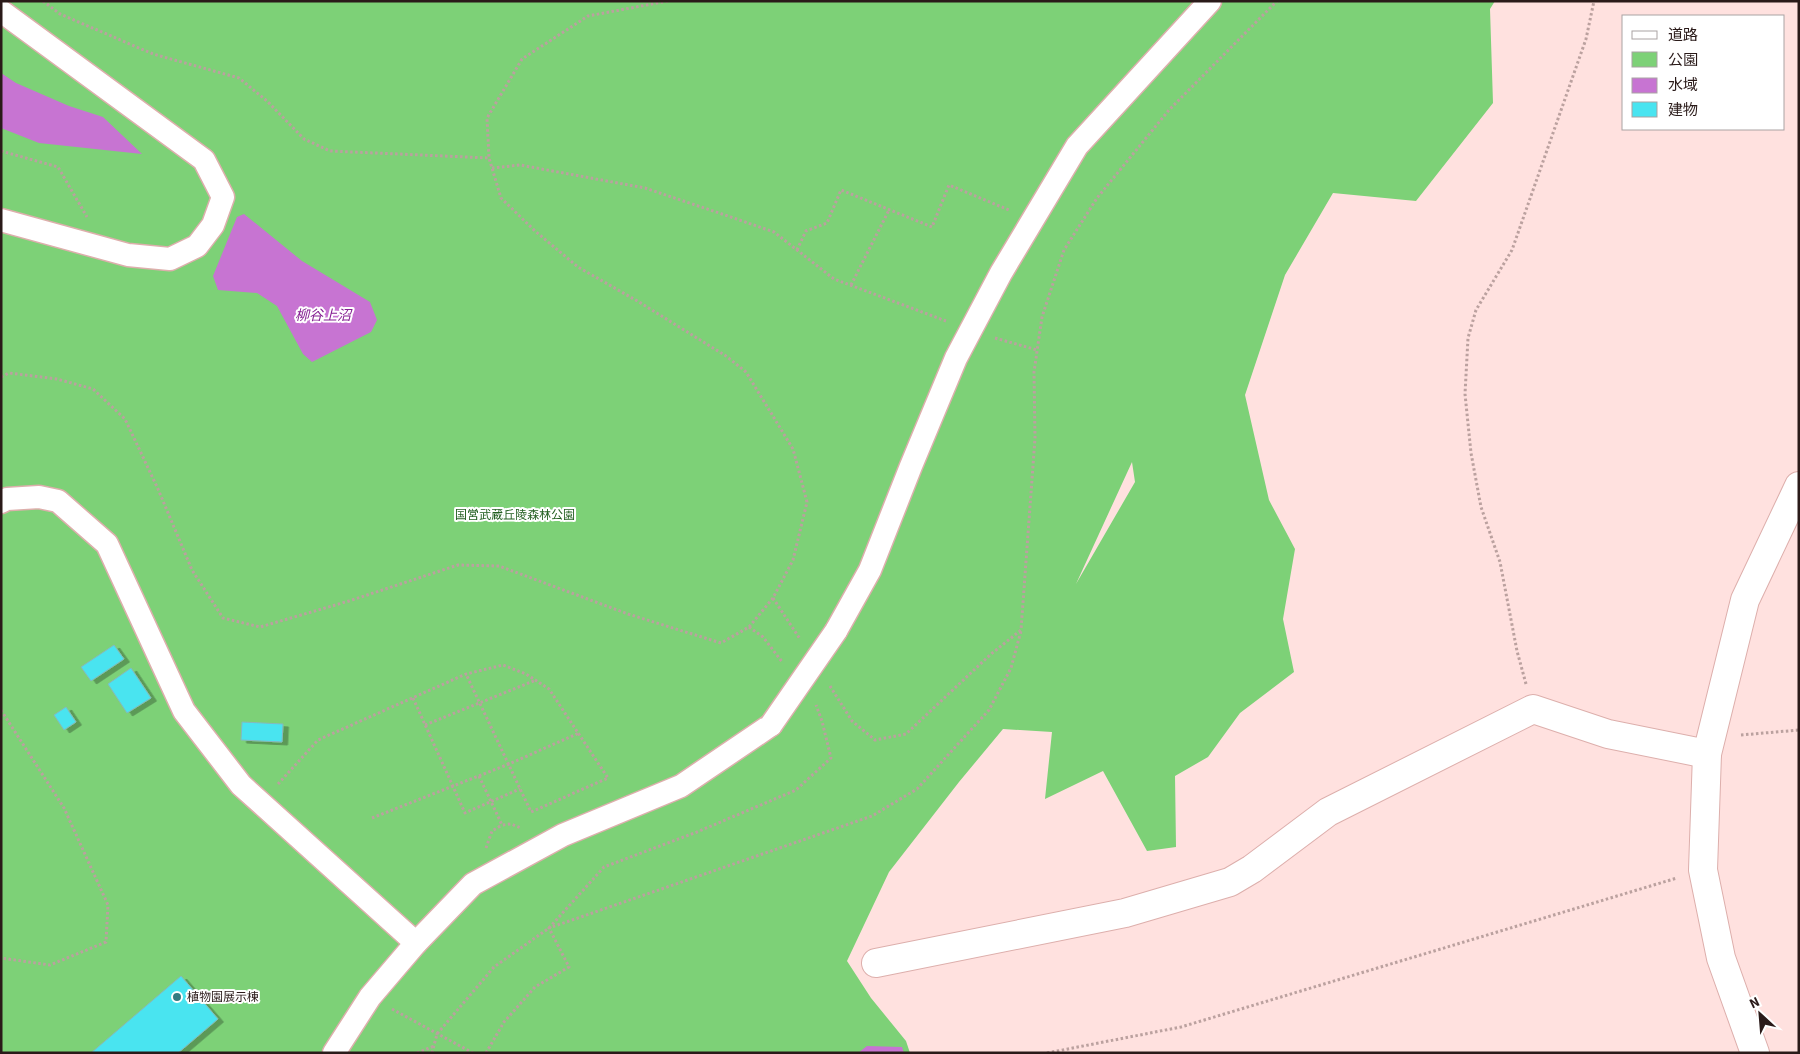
<svg xmlns="http://www.w3.org/2000/svg" width="1800" height="1054" font-family="'Source Sans 3','Noto Sans JP',sans-serif">
<defs>
<filter id="shadow"><feDropShadow dx="5.5" dy="3" stdDeviation="0" flood-color="#0004"/></filter>
</defs>
<rect width="100%" height="100%" fill="#ffe1df"/>
<path fill="#7dd177" fill-rule="evenodd" d="M1,1H1495L1490,9L1493,103L1416,201L1333,193L1285,275L1245,395L1269,500L1295,549L1283,619L1294,672L1240,713L1208,757L1175,776L1176,847L1147,851L1103,771L1045,799L1052,732L1003,729L959,782L889,872L847,961L871,998L906,1041L910,1053H1ZM1132,462L1135,482L1076,584Z"/>
<g fill="#c774d2">
<path d="M1,73L16,83L69,106L103,117L142,154L39,143L1,128Z"/>
<path d="M244,214L302,261L370,302L377,320L371,332L312,362L303,354L277,306L257,293L218,290L213,276L237,217Z"/>
<path d="M867,1046L902,1047L904,1053H858Z"/>
</g>
<g fill="#49e4f0" stroke="#85b9bd" filter="url(#shadow)">
<path d="M114,645L124,659L91,681L81,667Z"/>
<path d="M131,668L151,698L127,713L108,684Z"/>
<path d="M66,707L76,722L64,730L54,715Z"/>
<path d="M242,722L283,724L282,742L241,740Z"/>
<path d="M181,976L218,1019L178,1053H91Z"/>
</g>
<g fill="none" stroke-linecap="round" stroke-linejoin="round">
<defs>
<g id="pedestrian">
<path d="M1,11L204,160L223,197L213,225L197,246L170,259L128,255L1,220"/>
<path d="M1,502L7,499L39,497L58,501L107,544L184,711L241,785L416,943"/>
<path d="M836,631L870,570L911,466L956,358L1001,273L1077,146L1210,1"/>
<path d="M334,1053L370,997L416,943L473,884L563,835L681,786L771,725"/>
</g>
<path id="minor" d="M876,963L1125,913L1230,882L1252,869L1328,812L1533,709L1608,734L1707,754"/>
<path id="tertiary" d="M1755,1053L1721,958L1703,870L1707,754L1745,600L1799,486"/>
</defs>
<use href="#pedestrian" stroke="#ddafac" stroke-width="25"/>
<use href="#minor" stroke="#ddafac" stroke-width="30"/>
<use href="#tertiary" stroke="#ddafac" stroke-width="30"/>
<g stroke="#bba19f" stroke-width="3" stroke-dasharray="2.5 2.5" stroke-linecap="butt">
<path d="M43,1L60,14L153,54L239,78L267,101L304,139L330,151L489,158"/>
<path d="M1,151L58,167L87,217"/>
<path d="M492,168L520,165L645,188L725,215L774,232L834,279L946,321"/>
<path d="M797,250L806,231L827,223L841,190L932,227L949,185L1009,210"/>
<path d="M851,285L889,210"/>
<path d="M995,338L1037,350"/>
<path d="M1,377L9,373L57,379L93,389L125,419L158,489L192,570L223,618L260,627L349,601L458,565L499,566L628,614L721,643L749,627L773,598L793,560L807,502L793,449L746,372L726,356L639,302L578,267L535,231L501,198L489,158L487,118L522,59L588,16L668,1"/>
<path d="M773,598L800,639"/>
<path d="M749,627L763,637L783,663"/>
<path d="M1526,684L1517,651L1500,562L1481,507L1471,453L1465,394L1468,338L1476,310L1512,250L1586,39L1594,1"/>
<path d="M830,686L852,721L875,740L906,734L991,654L1021,630L1035,438L1034,372L1042,317L1064,250L1097,198L1169,110L1277,1"/>
<path d="M413,698L465,813L520,789"/>
<path d="M1,710L64,808L108,905L106,942L50,965L1,958"/>
<path d="M425,725L536,680"/>
<path d="M1741,735L1799,730"/>
<path d="M479,776L502,825L511,824L521,828"/>
<path d="M278,784L318,740L466,674L503,665L526,674L549,689L608,778L531,812L466,674"/>
<path d="M372,818L509,764L579,733"/>
<path d="M486,848L492,831L502,825"/>
<path d="M392,1009L473,1053"/>
<path d="M417,1053L434,1046"/>
<path d="M432,1053L437,1034L494,967L549,928L604,867L697,832L796,790L831,758L822,721L816,705"/>
<path d="M486,1053L504,1022L535,987L569,967L549,928L872,816L917,789L989,710L1011,668L1021,631"/>
<path d="M1047,1053L1181,1027L1677,878"/>
</g>
<use href="#pedestrian" stroke="#fff" stroke-width="22"/>
<use href="#minor" stroke="#fff" stroke-width="28"/>
<use href="#tertiary" stroke="#fff" stroke-width="28"/>
<defs>
<path id="pedestrian-bridge" d="M771,725L836,631"/>
</defs>
<use href="#pedestrian-bridge" stroke="#ddafac" stroke-width="25" stroke-linecap="butt"/>
<use href="#pedestrian-bridge" stroke="#fff" stroke-width="22"/>
</g>
<circle fill="#337b81" stroke="#fff" stroke-width="2" cx="177" cy="997" r="5"/>
<g text-anchor="middle" dominant-baseline="central" stroke-width="4" stroke-linejoin="round" paint-order="stroke">
<g font-size="12" fill="#235f21" stroke="#fff">
<text x="515" y="515">国営武蔵丘陵森林公園</text>
</g>
<g font-size="12" fill="#2a1a19" stroke="#fff" text-anchor="start">
<text x="187" y="997">植物園展示棟</text>
</g>
<g font-size="14" font-style="italic" fill="#851f92" stroke="#fff">
<text x="323" y="316">柳谷上沼</text>
</g>
</g>
<rect width="1800" height="1054" fill="none" stroke="#2a1a19" stroke-width="5"/>
<rect x="1622" y="15" width="162" height="115" fill="#ffffff" stroke="#aaa3a3"/>
<rect x="1632" y="31" width="25" height="8" fill="#ffffff" stroke="#aaa3a3"/>
<text x="1668" y="40" font-size="15" fill="#2a1a19">道路</text>
<rect x="1632" y="52" width="25" height="15" fill="#7dd177" stroke="#aaa3a3"/>
<text x="1668" y="65" font-size="15" fill="#2a1a19">公園</text>
<rect x="1632" y="78" width="25" height="15" fill="#c774d2" stroke="#aaa3a3"/>
<text x="1668" y="90" font-size="15" fill="#2a1a19">水域</text>
<rect x="1632" y="102" width="25" height="15" fill="#49e4f0" stroke="#aaa3a3"/>
<text x="1668" y="115" font-size="15" fill="#2a1a19">建物</text>
<g transform="translate(1760 1014) rotate(334)" stroke="#ffffff" stroke-width="4" paint-order="stroke">
<path d="M0-4L9 19L0 12L-9 19Z" fill="#2a1a19"/>
<text y="-8" font-size="14" font-weight="bold" text-anchor="middle" fill="#2a1a19">N</text>
</g>
</svg>
